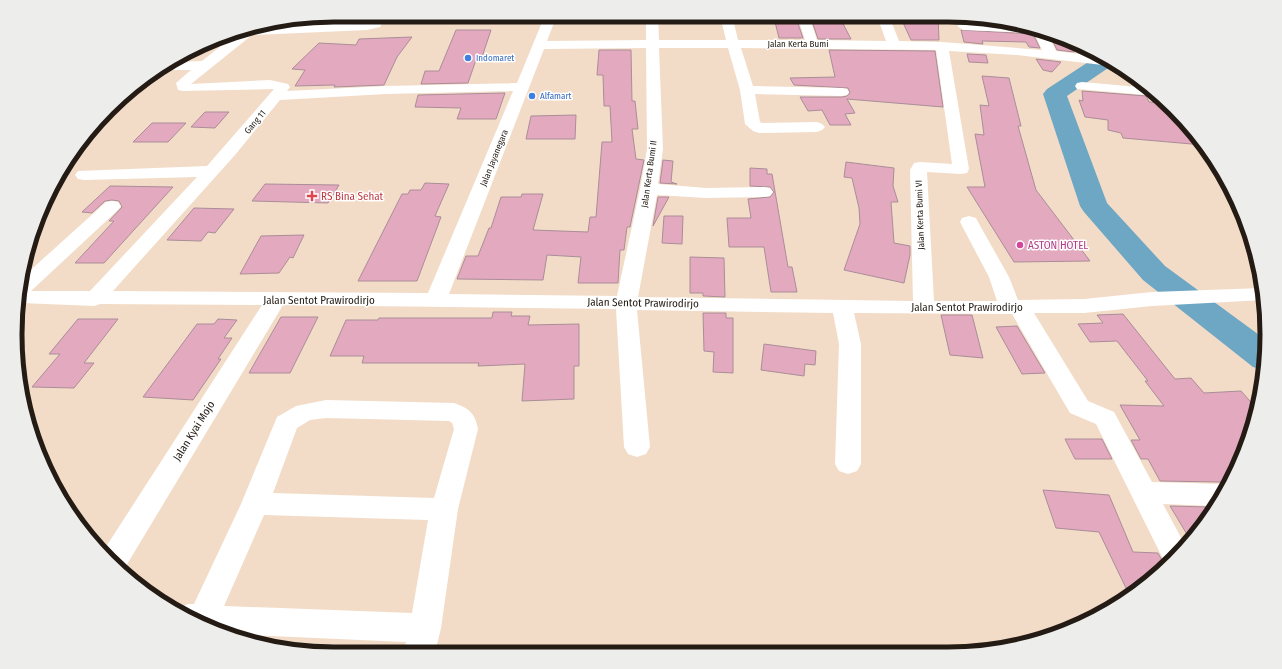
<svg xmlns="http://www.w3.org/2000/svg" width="1282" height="669" font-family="'Fira Sans Condensed',sans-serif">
<rect width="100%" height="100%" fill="#f3dcc7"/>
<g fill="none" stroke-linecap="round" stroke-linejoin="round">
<path fill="#6da7c3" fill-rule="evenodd" d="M1099,55L1114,64L1067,96L1107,203L1165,266L1266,340V356L1264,370L1253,367L1143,280L1084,212L1080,206L1043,94L1047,89Z"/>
</g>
<g fill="#e3a9bf" stroke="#aa8d98">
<path d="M816,16H839L851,39H818L811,18H817Z"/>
<path d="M900,16H938L939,40H911Z"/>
<path d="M957,16H968L1012,23L963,20L959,23Z"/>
<path d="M774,18H796L803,38H779Z"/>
<path d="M456,30H491L482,57H477L468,83L421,84L425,71H439Z"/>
<path d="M961,30L1033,34L1040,48L1029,47L1026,42L982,41L983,44L964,42Z"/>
<path d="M1049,33H1050L1082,46L1074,52L1057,50Z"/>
<path d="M412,37L397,57L384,85L334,87L335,85L295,86L305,70L292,69L319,43L356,45L359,39Z"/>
<path d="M599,50H631L632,101H635L638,129H632L636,159L644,160L630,227H627L624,250H620L618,283H578L581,257L547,255L543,280L457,279L466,256H478L489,228H491L501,197H521L522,194H543L533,230L588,232L590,217H596L602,142H612L610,106H604L603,75H597Z"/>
<path d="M829,50L935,51L943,107L847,99L855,113L845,114L851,125H830L822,110L808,111L800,97H842L847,96L850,93L848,88L794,85L790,78L835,77Z"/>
<path d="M967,54L986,55L988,63L969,62Z"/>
<path d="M1036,59L1061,62L1052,72L1043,70Z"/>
<path d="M982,76L1009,78L1021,126H1018L1036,190L1090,261L1014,262L967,187H985L975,134L984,135L980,105L989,106Z"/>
<path d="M1082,91L1146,96L1149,102L1165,103L1188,124L1203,145L1123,138L1121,133L1108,130V120L1085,117L1079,100L1083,101Z"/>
<path d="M505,93L496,119H457L461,108L415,107L418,95Z"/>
<path d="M205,112H229L215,128L191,127Z"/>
<path d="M576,115L575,139H526L531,116Z"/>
<path d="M152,123H186L168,142H133Z"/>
<path d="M663,160L673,161L671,182L677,184L660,183Z"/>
<path d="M846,162L894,168L893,186L898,202H891L894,243L910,246V255L904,283L844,270L860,224L859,208L852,178L844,177Z"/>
<path d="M750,168L767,169V174H772L788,267H792L797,292H771L764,247H729L727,218H751L748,199L770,197L774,192L770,187L750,186Z"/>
<path d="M425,183L449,184L435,216L441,217L417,281H358L402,194H408L410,190H421Z"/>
<path d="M265,184L339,185L328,203L252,201Z"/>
<path d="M110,186L173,187L104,263H75L114,221H109L122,207L119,201L112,200L105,201L92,213L82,212Z"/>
<path d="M658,197H669L653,226Z"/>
<path d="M194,208L234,209L215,233L208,232L201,241L167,240Z"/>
<path d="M664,216H683L682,244L662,243Z"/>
<path d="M304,235L293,258L290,257L279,273L240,274L261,236Z"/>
<path d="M690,257L724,258L725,297L703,296V293H690Z"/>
<path d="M493,312H512L511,316H530L528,325L579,324V366H574V399L522,401L525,364L478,366L479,363H362L364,356H330L346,320H378L379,318H492Z"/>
<path d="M703,313H726V318H733V373L713,372L714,352L704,351Z"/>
<path d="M1123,314L1175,379L1191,378L1204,393L1241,391L1257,409L1256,417L1234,476L1228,485L1222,482L1160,481L1148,459H1141L1131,440H1140L1120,405L1164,406L1145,381H1148L1117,341L1090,342L1078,324L1103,323L1097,315Z"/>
<path d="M941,315H972L983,358L950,355Z"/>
<path d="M281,317H318L290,373H249Z"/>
<path d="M78,319H118L84,363H94L74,388L32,387L60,354H49Z"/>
<path d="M218,319L237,320L224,338H232L218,359H221L193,400L143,397L197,324H214Z"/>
<path d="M1017,326L1045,373L1022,374L996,327Z"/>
<path d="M764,344L816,351L815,365L805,364L804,376L761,370Z"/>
<path d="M1065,439H1102L1112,459H1075Z"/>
<path d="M1043,490L1109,495L1133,552L1158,553L1165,566L1141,589L1126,588L1099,532L1056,528Z"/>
<path d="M1170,506L1209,507L1211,510L1191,541Z"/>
</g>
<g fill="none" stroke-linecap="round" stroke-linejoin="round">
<g fill="#fff" fill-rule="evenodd">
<path d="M375,15H387L380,27L367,30L252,35L191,84L270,80L288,84L290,87L287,91L386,86L517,83L545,15H557L547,41L646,40V15H658L659,40H726L720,15H732L738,40H805L797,15L809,16L817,40L886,41L877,16H889L899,41L942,42L1042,50L1034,33L963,30L957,26L963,22L1023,25L1047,32L1056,51L1103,57L1116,65L1111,66L1017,55L949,51L969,169L967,173L961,174L927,172L934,301H997L989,277L960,222L962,218L969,216L976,218L978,222L1009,277L1018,300L1084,299L1152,292L1263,288L1264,300L1152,306L1084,313H1034L1088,401L1114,412L1152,482L1222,484L1227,486L1214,506L1163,504L1186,547L1166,565L1096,424L1070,413L1012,314L854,313L861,344V464L857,471L848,474L839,471L835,464L839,344L833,313L637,310L650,447L646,454L637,457L628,454L624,447L616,309L283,305L123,571L108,560L102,553L262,305L100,304L94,306L21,303L24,276L106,202L112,201L118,202L121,206L118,210L31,291H90L197,177L84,180L78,179L75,175L78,171L207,166L274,89L183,91L178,90L176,83L191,70H161L175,62L202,61L241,30L264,27L367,22L371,21ZM646,48L647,149L640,189L617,296L449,294L544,49ZM659,48H728L740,90L745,124L753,131L759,133L817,132L822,130L825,127L822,124L817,122L762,123L760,122L755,94L842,96L847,95L849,92L847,89L842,88L753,86L741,48L936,50L952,164L920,162L914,163L910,170L913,301L638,297L657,195L706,198L764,197L770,196L773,192L770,188L764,187L706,188L658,184L663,149ZM513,91L428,293L113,291L235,155L280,100L386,94Z"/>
<path d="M1082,82L1150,88L1158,96L1077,89L1075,86L1077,83Z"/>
<path d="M326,400L454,403C469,408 475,413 478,429L458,509L441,628L435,653H403L406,642L228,634L193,621L177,609L188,604H194L241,504L277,417L296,406ZM326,418L449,421L452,423L454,429L434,498L273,493L297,428L310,420ZM264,515L428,520L412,613L224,606Z"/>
</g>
</g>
<g fill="#3f7fe0" stroke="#fff" stroke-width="1.5">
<circle cx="468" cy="58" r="4"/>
<circle cx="532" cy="96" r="4"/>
</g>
<path fill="#e0444e" stroke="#fff" stroke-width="1.5" d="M310 190h4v4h4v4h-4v4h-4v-4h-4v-4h4z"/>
<circle fill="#d1479c" stroke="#fff" stroke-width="1.5" cx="1020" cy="245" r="4"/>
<g text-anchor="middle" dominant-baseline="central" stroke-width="3" stroke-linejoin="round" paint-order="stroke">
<g font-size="9" fill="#231b14" stroke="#fff">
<text x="798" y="44">Jalan Kerta Bumi</text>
<text transform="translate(255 122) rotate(-50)">Gang 11</text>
<text transform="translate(494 158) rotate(-68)">Jalan Jayanegara</text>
<text transform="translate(649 174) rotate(-82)">Jalan Kerta Bumi II</text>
<text transform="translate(920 215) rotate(-92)">Jalan Kerta Bumi VI</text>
</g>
<g font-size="9" fill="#366cbe" stroke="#fff" text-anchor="start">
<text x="476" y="58">Indomaret</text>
<text x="540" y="96">Alfamart</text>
</g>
<g font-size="11" fill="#be3a42" stroke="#fff" text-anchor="start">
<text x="321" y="196">RS Bina Sehat</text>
</g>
<g font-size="11" fill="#b23c85" stroke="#fff" text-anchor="start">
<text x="1028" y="245">ASTON HOTEL</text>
</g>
<g font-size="11" fill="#231b14" stroke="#fff">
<text x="319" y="300">Jalan Sentot Prawirodirjo</text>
<text transform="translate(643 303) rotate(1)">Jalan Sentot Prawirodirjo</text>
<text x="967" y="307">Jalan Sentot Prawirodirjo</text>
<text transform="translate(194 431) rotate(-58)">Jalan Kyai Mojo</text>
</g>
</g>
<path d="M0 0H1282V669H0ZM334 22H948A312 312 0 0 1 1260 334V335A312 312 0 0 1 948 647H334A312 312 0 0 1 22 335V334A312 312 0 0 1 334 22Z" fill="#ededec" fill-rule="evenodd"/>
<path fill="none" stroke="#231b14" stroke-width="5" d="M334 22H948A312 312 0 0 1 1260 334V335A312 312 0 0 1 948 647H334A312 312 0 0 1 22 335V334A312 312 0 0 1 334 22Z"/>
</svg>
